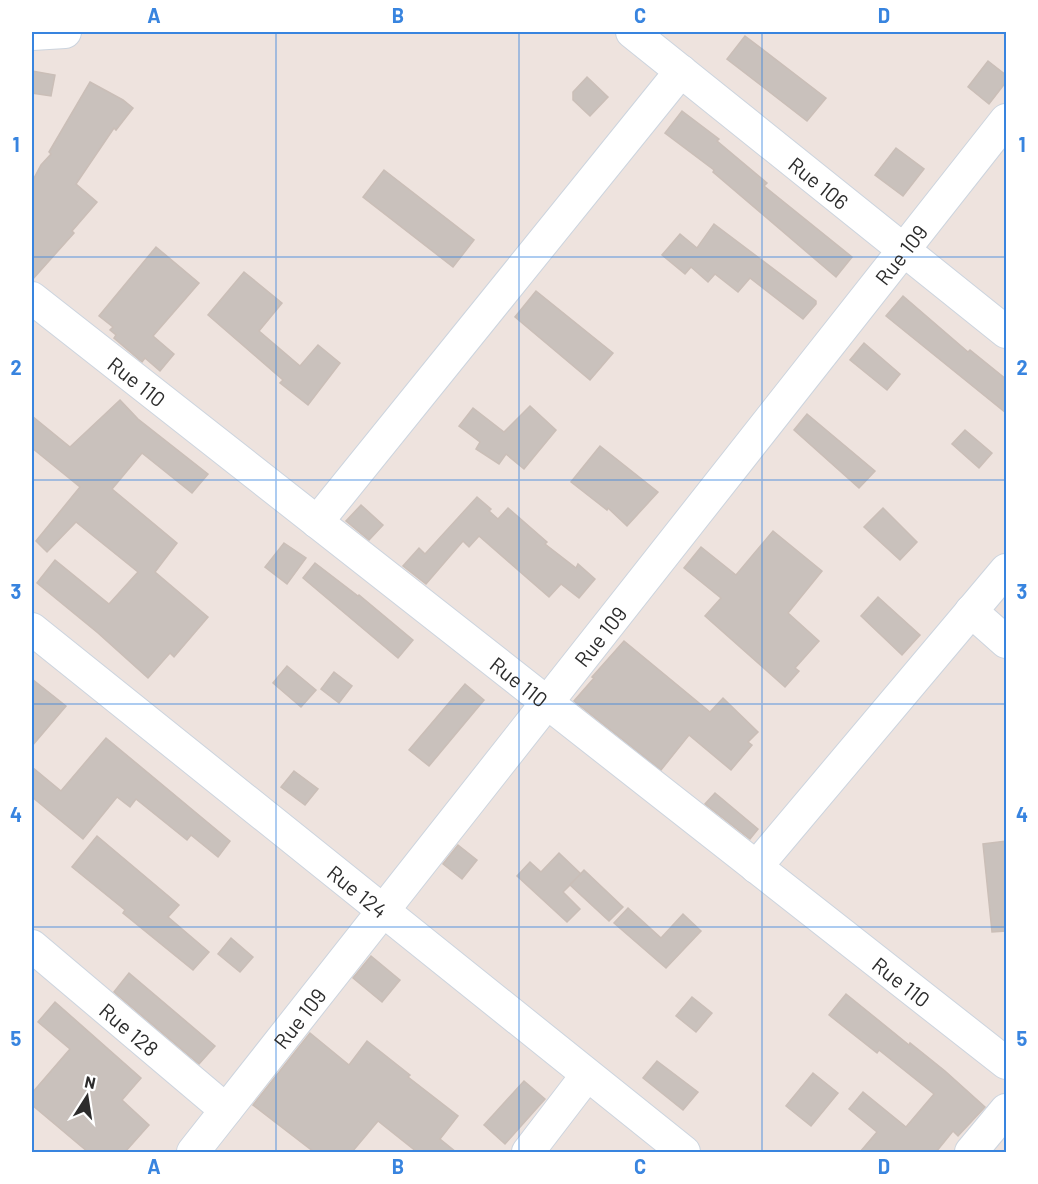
<svg xmlns="http://www.w3.org/2000/svg" width="1038" height="1184" font-family="Barlow,sans-serif">
<rect width="100%" height="100%" fill="#eee3de"/>
<g fill="#c9c1bc" stroke="#cabeb7" stroke-width="1.5">
<path d="M745,36L826,98L807,121L727,59Z"/>
<path d="M988,61L1006,75V82L989,104L968,87Z"/>
<path d="M32,71L55,75L51,96L32,93Z"/>
<path d="M587,77L608,97L590,116L573,100V92Z"/>
<path d="M90,82L123,100L133,108L116,130L114,128L76,184L97,202L72,231L74,233L32,280V182L41,165L51,154L49,152Z"/>
<path d="M682,111L719,139L717,141L767,183L764,186L852,257L836,277L713,172L714,170L665,133Z"/>
<path d="M896,148L924,169L903,196L875,175Z"/>
<path d="M384,170L474,240L453,267L363,197Z"/>
<path d="M714,224L816,301V304L803,319L750,278L738,292L715,274L708,282L691,267L685,274L662,255L680,234L697,248Z"/>
<path d="M156,247L199,283L153,336L174,354L160,371L145,358L142,362L114,338L116,335L110,330L113,327L99,316Z"/>
<path d="M244,272L282,303L259,331L300,366L318,345L340,363L308,405L280,383L283,380L208,315Z"/>
<path d="M536,291L613,353L590,380L515,317Z"/>
<path d="M903,296L968,352L970,350L1006,379V413L886,316Z"/>
<path d="M864,343L900,374L887,390L850,360Z"/>
<path d="M120,400L138,419L208,474L192,493L142,453L112,489L177,543L155,572L208,617L174,657L170,653L148,678L98,633L37,583L55,560L109,604L138,572L76,522L47,552L36,541L80,487L32,448V416L70,447Z"/>
<path d="M530,406L556,430L524,469L506,454L499,464L476,449L480,442L459,426L473,408L504,432Z"/>
<path d="M807,414L875,471L859,488L794,430Z"/>
<path d="M965,430L992,453L979,468L952,444Z"/>
<path d="M600,446L658,492L627,526L608,508L607,510L571,482Z"/>
<path d="M477,497L491,509L489,511L498,519L508,508L547,542L545,544L576,568L578,564L595,579L579,598L561,584L549,597L479,536L469,547L463,541L426,584L403,566L419,548L425,554Z"/>
<path d="M361,505L383,525L369,540L346,521Z"/>
<path d="M883,508L917,542L900,560L864,527Z"/>
<path d="M773,531L822,571L788,613L819,641L795,668L799,671L785,687L705,616L721,598L684,568L701,547L736,575Z"/>
<path d="M284,543L306,558L287,584L265,567Z"/>
<path d="M315,563L358,596L359,595L413,640L398,658L303,578Z"/>
<path d="M878,597L920,635L902,655L861,616Z"/>
<path d="M624,641L710,712L723,698L758,732L748,742L752,745L731,770L689,735L661,770L574,701L594,678L592,677Z"/>
<path d="M287,666L316,690L301,707L273,683Z"/>
<path d="M334,672L352,686L339,703L321,689Z"/>
<path d="M32,679L66,706L32,746Z"/>
<path d="M465,684L484,700L429,766L409,750Z"/>
<path d="M106,738L230,841L218,857L191,835L187,840L136,799L130,807L117,797L83,839L32,797V767L61,791Z"/>
<path d="M294,771L318,789L305,805L281,787Z"/>
<path d="M715,793L758,829L750,839L705,804Z"/>
<path d="M97,836L179,905L168,917L209,952L193,970L123,913L125,910L72,867Z"/>
<path d="M1006,841V931L992,932L983,844Z"/>
<path d="M458,845L477,860L462,879L443,864Z"/>
<path d="M559,853L581,874L563,892L580,909L567,922L517,876L530,862L541,872Z"/>
<path d="M584,870L623,907L609,921L570,885Z"/>
<path d="M628,908L661,938L683,914L701,931L666,968L614,923Z"/>
<path d="M231,938L253,957L240,972L218,954Z"/>
<path d="M371,956L400,980L382,1002L353,978Z"/>
<path d="M129,973L215,1046L199,1064L114,992Z"/>
<path d="M846,994L909,1045L910,1043L945,1071L985,1107L958,1136L953,1131L936,1152H860L877,1132L849,1109L863,1092L906,1127L934,1094L879,1050L877,1053L829,1015Z"/>
<path d="M692,997L712,1013L696,1032L676,1016Z"/>
<path d="M55,1002L141,1078L122,1100L149,1125L125,1152H88L32,1105V1093L70,1049L38,1022Z"/>
<path d="M310,1033L349,1065L367,1041L410,1075L408,1077L458,1116L440,1139L456,1152H417L378,1121L352,1152H314L253,1105Z"/>
<path d="M657,1061L698,1092L683,1110L643,1078Z"/>
<path d="M813,1073L838,1093L811,1126L786,1106Z"/>
<path d="M524,1081L545,1099L505,1144L484,1125Z"/>
</g>
<g fill="none" stroke-linecap="round" stroke-linejoin="round">
<defs>
<g id="street">
<path id="s1" d="M632,32L1006,332"/>
<path d="M32,34L65,32"/>
<path id="s2" d="M32,298L1006,1063"/>
<path d="M317,522L681,71"/>
<path d="M971,611L1006,642"/>
<path id="s3" d="M32,629L684,1152"/>
<path d="M756,867L1006,570"/>
<path id="s4" d="M32,946L226,1110"/>
<path id="s5" d="M193,1152L1006,120"/>
<path d="M528,1152L587,1075"/>
<path d="M971,1152L1006,1110"/>
</g>
</defs>
<use href="#street" stroke="#ccd4de" stroke-width="34"/>
<use href="#street" stroke="#fff" stroke-width="32"/>
</g>
<path fill="none" stroke="#3884df" stroke-width="1.5" stroke-opacity="0.55" d="M276,32V1152M519,32V1152M762,32V1152M32,257H1006M32,480H1006M32,704H1006M32,927H1006"/>
<g text-anchor="middle" dominant-baseline="central" stroke-width="6" stroke-linejoin="round" paint-order="stroke">
<g font-size="21" fill="#2c2c2c" stroke="#fff">
<text stroke="none"><textPath href="#s1" startOffset="240">Rue 106</textPath></text>
<text stroke="none"><textPath href="#s5" startOffset="1143">Rue 109</textPath></text>
<text stroke="none"><textPath href="#s2" startOffset="134">Rue 110</textPath></text>
<text stroke="none"><textPath href="#s5" startOffset="657">Rue 109</textPath></text>
<text stroke="none"><textPath href="#s2" startOffset="620">Rue 110</textPath></text>
<text stroke="none"><textPath href="#s3" startOffset="418">Rue 124</textPath></text>
<text stroke="none"><textPath href="#s2" startOffset="1106">Rue 110</textPath></text>
<text stroke="none"><textPath href="#s5" startOffset="171">Rue 109</textPath></text>
<text stroke="none"><textPath href="#s4" startOffset="128">Rue 128</textPath></text>
</g>
</g>
<rect width="1038" height="1184" fill="none" stroke="#ffffff" stroke-width="66"/>
<g transform="translate(87 1097) rotate(12)" stroke="#ffffff" stroke-width="4.5" paint-order="stroke">
<path d="M0-4.5L10 22L0 15L-10 22Z" fill="#2c2c2c"/>
<text y="-9" font-size="16" font-weight="bold" text-anchor="middle" fill="#2c2c2c">N</text>
</g>
<rect x="33" y="33" width="972" height="1118" fill="none" stroke="#3884df" stroke-width="2"/>
<g font-size="20" text-anchor="middle" font-weight="bold" fill="#3884df">
<text x="154" y="23">A</text>
<text x="398" y="23">B</text>
<text x="640" y="23">C</text>
<text x="884" y="23">D</text>
<text x="16" y="152">1</text>
<text x="1022" y="152">1</text>
<text x="16" y="375">2</text>
<text x="1022" y="375">2</text>
<text x="16" y="599">3</text>
<text x="1022" y="599">3</text>
<text x="16" y="822">4</text>
<text x="1022" y="822">4</text>
<text x="16" y="1046">5</text>
<text x="1022" y="1046">5</text>
<text x="154" y="1174">A</text>
<text x="398" y="1174">B</text>
<text x="640" y="1174">C</text>
<text x="884" y="1174">D</text>
</g>
</svg>
